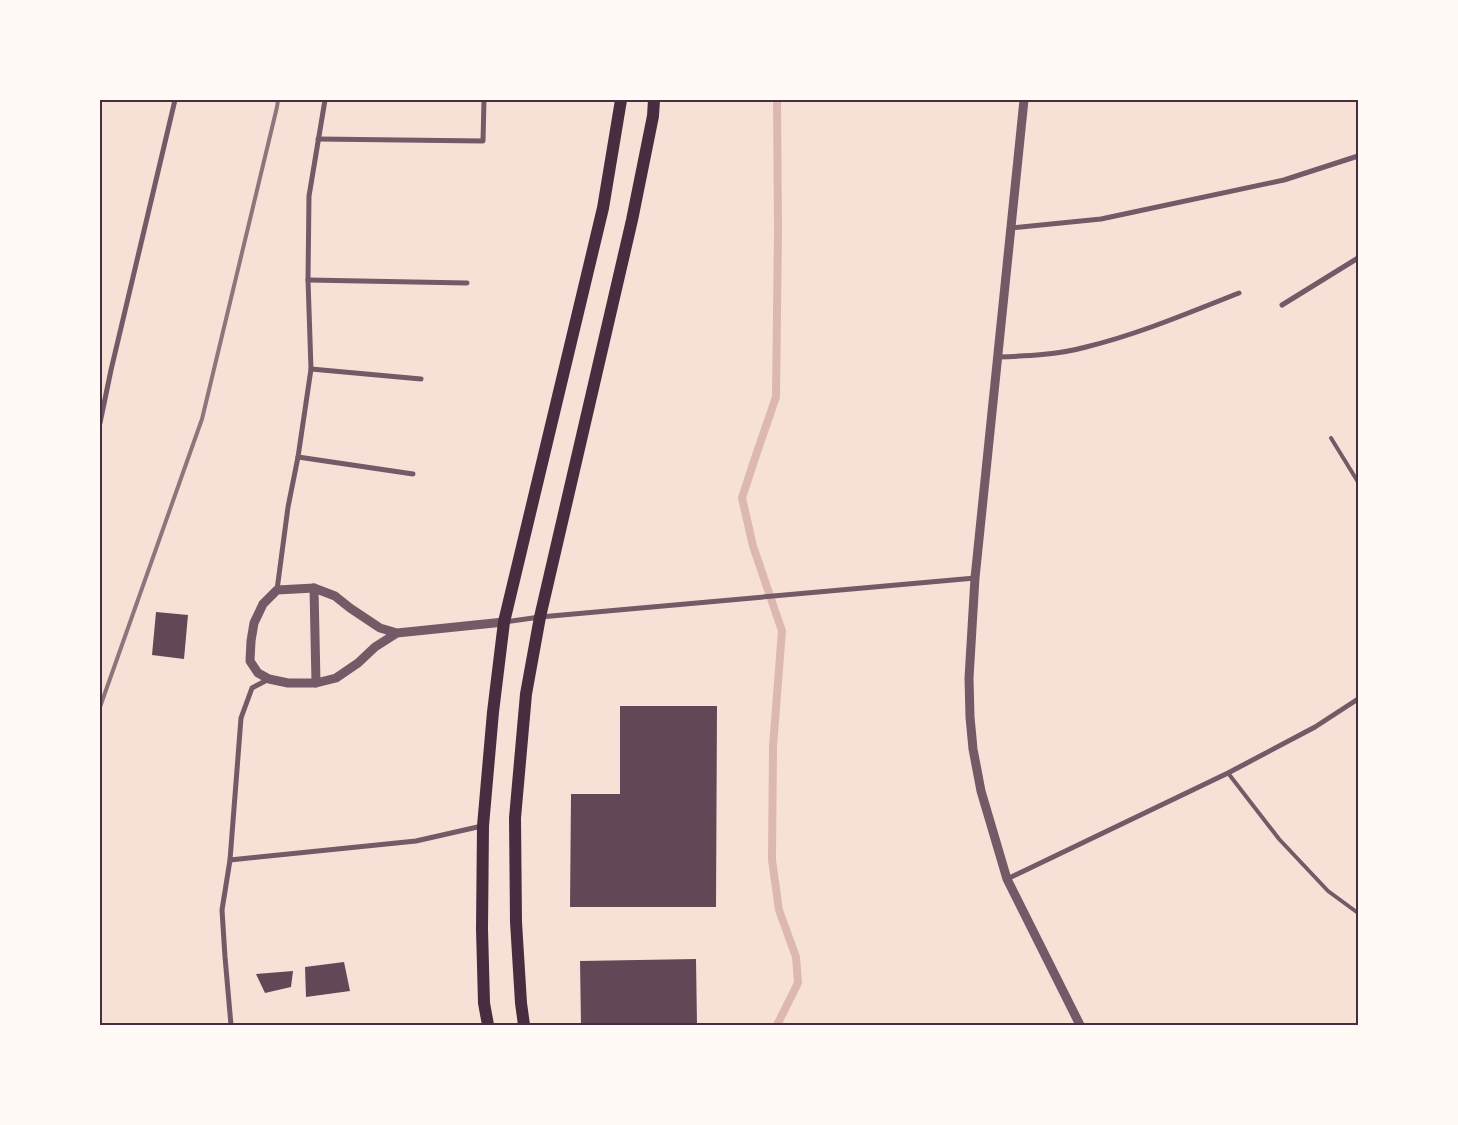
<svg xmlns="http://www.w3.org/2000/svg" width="1458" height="1125" font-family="Bitter,serif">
<rect width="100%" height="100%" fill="#f7e1d7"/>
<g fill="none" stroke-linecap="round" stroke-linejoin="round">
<path stroke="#dcb8b0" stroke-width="8" d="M777,100L778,229L776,397L754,461L742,498L753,546L782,631L773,746L772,860L779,910L796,957L798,983L777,1025"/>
</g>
<g fill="#644757">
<path d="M156,612L188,615L184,659L152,655Z"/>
<path d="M620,706H717L716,907H570L571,794H620Z"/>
<path d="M696,959L697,1025H581L580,961Z"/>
<path d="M344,962L350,991L306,997L305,967Z"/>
<path d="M293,971L291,987L265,993L256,974Z"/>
</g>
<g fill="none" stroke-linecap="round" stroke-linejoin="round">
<g stroke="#755966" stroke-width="4">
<path d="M1331,438L1358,482"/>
<path d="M1228,773L1279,839L1328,891L1358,913"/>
</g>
<g stroke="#755966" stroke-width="5">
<path d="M318,139L483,141L484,100"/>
<path d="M1011,228L1101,219L1284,180L1358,156"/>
<path d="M308,280L467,283"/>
<path d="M1282,305L1358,258"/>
<path d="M998,357C1027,356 1057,355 1086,347C1139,334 1188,313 1239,293"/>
<path d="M311,369L421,379"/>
<path d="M100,423L111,370L175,100"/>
<path d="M298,457L413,474"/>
<path d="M277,590L288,507L298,457L311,369L308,280L309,196L325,100"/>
<path d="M505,622L540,617L975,578"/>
<path d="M230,860L416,841L482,826"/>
<path d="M1007,879L1228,773L1315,727L1358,699"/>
<path d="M231,1025L225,957L222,910L230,860L241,718L252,688L269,679"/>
</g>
<g stroke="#755966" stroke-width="9">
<path d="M1024,100L975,578L969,678L970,717L973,749L981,791L1007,879L1080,1025"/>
<path d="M314,588L316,683"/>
<path d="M397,633L375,647L358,663L336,678L316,683H288L269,679L258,673L250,661L251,641L254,623L263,604L277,590L314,588L335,596L350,608L380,628L397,633L504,622"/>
</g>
<g stroke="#4a2c40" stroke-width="12">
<path d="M488,1025L484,1003L482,929L483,826L493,712L504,622L603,208L621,100"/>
<path d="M524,1025L521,1003L516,922L515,818L526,694L540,617L632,220L653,116L654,100"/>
</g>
<path stroke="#8f747c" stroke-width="4" d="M100,707L202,419L277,107L278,100"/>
</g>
<rect width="1458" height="1125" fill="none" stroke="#fffaf5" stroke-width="202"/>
<rect x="101" y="101" width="1256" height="923" fill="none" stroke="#4a2c40" stroke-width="2"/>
</svg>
